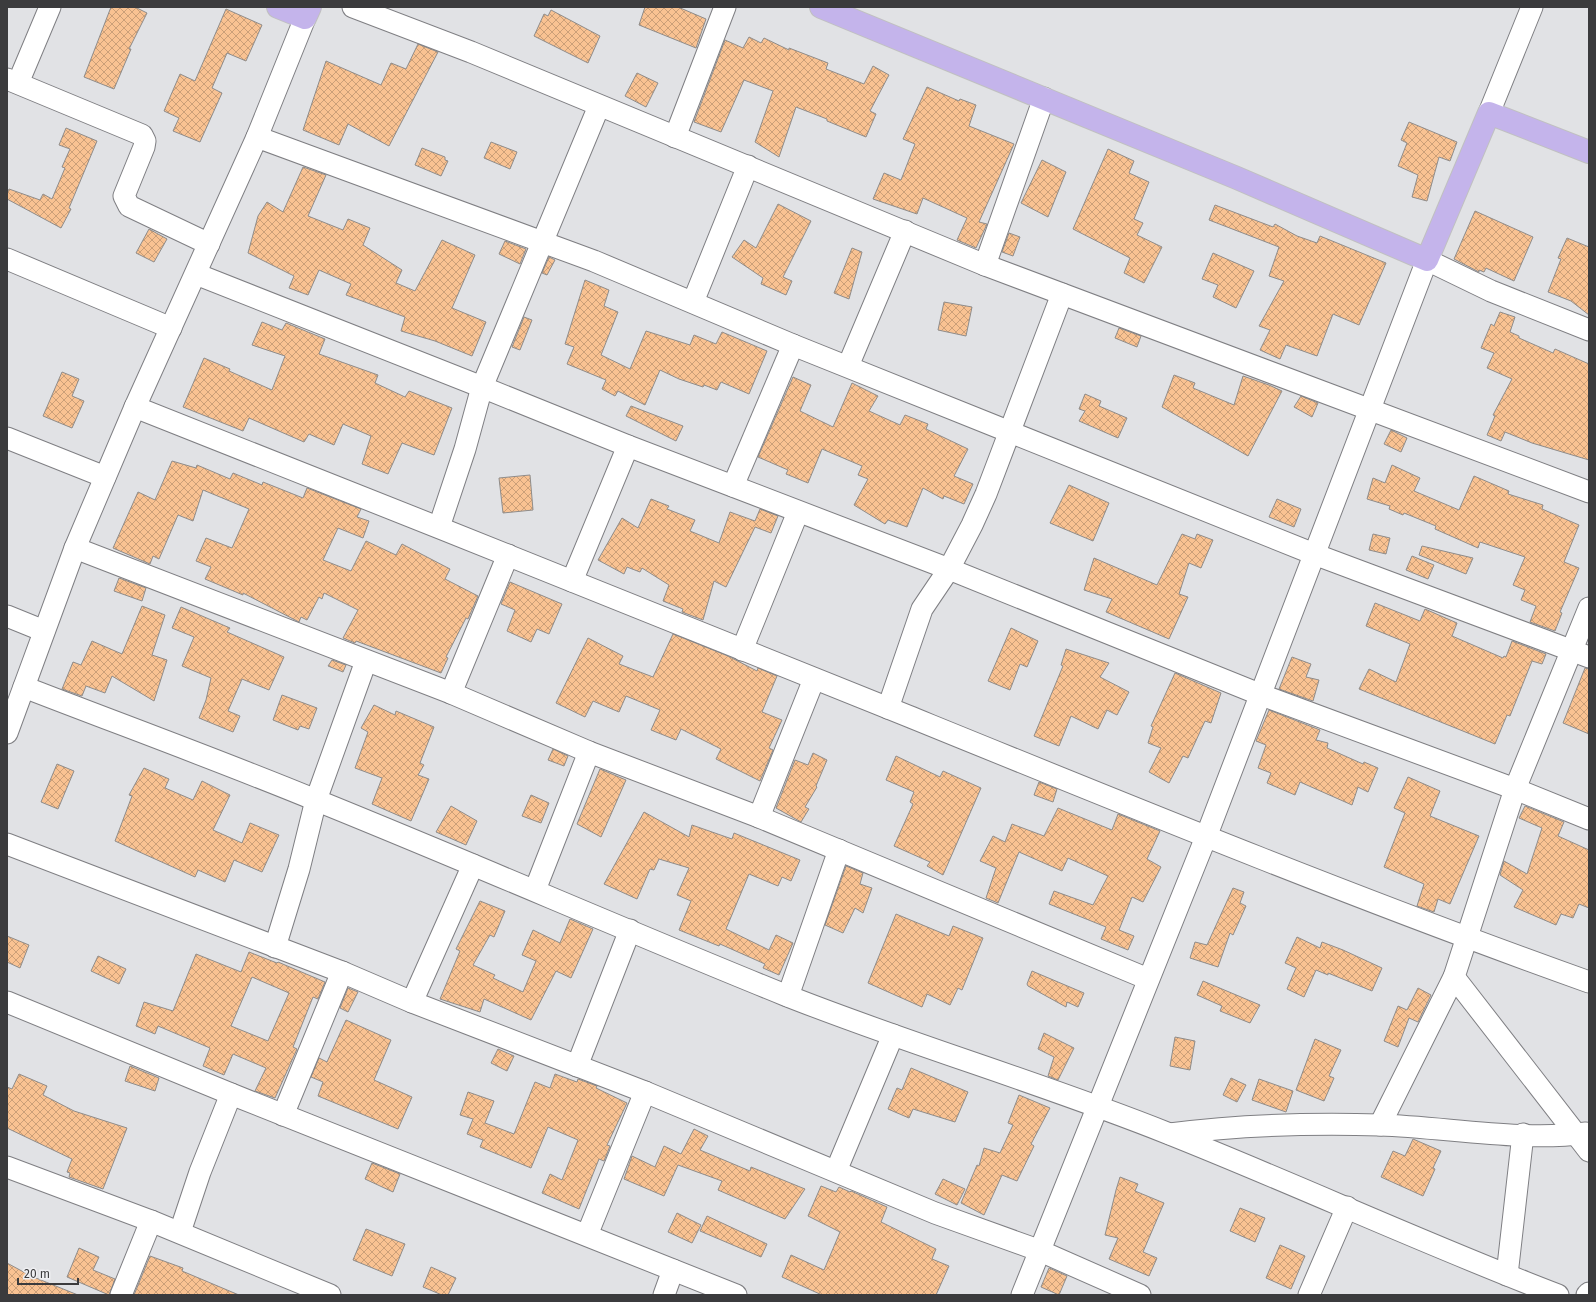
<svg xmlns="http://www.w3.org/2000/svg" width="1596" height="1302" font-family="'Fira Sans',sans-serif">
<defs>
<pattern id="building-cross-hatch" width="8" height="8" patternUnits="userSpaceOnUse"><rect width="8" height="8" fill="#f9c292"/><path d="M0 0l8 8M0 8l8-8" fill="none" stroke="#cb9f78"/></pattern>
</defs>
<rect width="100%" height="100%" fill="#e1e2e5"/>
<g fill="url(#building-cross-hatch)" stroke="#8f8c8a" fill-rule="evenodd">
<path d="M111,7H135L147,13L129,49H131L114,89L84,77Z"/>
<path d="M645,7H678L706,19L696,48L639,25Z"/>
<path d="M226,9L262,25L246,61L227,53L212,88L222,93L200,142L173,131L179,118L164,111L180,74L195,81Z"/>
<path d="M551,10L600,36L588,63L534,36L544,14L548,16Z"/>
<path d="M749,37L761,43L764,38L789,50V48L828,63L826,69L864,84L873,66L889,75L870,111L876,114L866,137L827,121V119L796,107L779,157L755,142L773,91L744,80L721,132L694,122L725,40L743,48Z"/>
<path d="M418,44L438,52L389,146L348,124L339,145L303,130L326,61L381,85L391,63L406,69Z"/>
<path d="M637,73L658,83L646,107L625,96Z"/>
<path d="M927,87L959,101L960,99L976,105L969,126L1014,144L979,222L987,224L976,248L957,240L967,218L923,198L917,214L873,199L884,173L901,180L915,144L903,139Z"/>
<path d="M1409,122L1457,142L1450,161L1439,157L1427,201L1412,197L1418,175L1398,166L1407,143L1401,140Z"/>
<path d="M66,128L97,141L69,208L71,209L61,228L7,199V193L9,189L40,200L43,194L52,199L65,168L62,167L70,149L59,145Z"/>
<path d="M491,142L517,152L510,169L484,158Z"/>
<path d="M422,148L445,157V160L448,161L441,176L415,165Z"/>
<path d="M1108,149L1134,161L1129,173L1149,182L1134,219L1143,223L1137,235L1162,247L1144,283L1124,273L1130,258L1073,229Z"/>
<path d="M1042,160L1066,172L1048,217L1021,203Z"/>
<path d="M303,167L326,175L308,216L343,230L348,219L370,228L363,245L402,270L396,283L415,291L442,240L475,255L452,308L486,322L472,356L435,341L401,331L405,317L346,295L351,284L319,270L308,295L289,288L294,276L248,253L258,216L267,202L283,212Z"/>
<path d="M778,204L811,221L783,277L792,281L786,295L761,284L763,278L732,257L744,240L756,248Z"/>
<path d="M1215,205L1273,227L1275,224L1297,236L1317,243L1320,236L1386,263L1359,325L1333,314L1317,356L1286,345L1280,359L1260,350L1270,330L1259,326L1284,281L1269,276L1279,247L1209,220Z"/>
<path d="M1475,211L1533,237L1514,281L1486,268L1484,272L1479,270V272L1454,259Z"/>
<path d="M149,229L167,239L154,262L136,253Z"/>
<path d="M1009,233L1020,237L1013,256L1002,252Z"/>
<path d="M1567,238L1589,247V315L1571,301L1548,292L1561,259L1558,258Z"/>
<path d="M505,241L526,249L520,264L499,254Z"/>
<path d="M852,248L862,252L849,299L834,293Z"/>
<path d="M1213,253L1254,271L1236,308L1213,297L1218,285L1202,279Z"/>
<path d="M549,257L555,260L547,275L542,273Z"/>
<path d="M585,280L609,290L604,306L618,312L601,355L630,369L646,331L690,345L694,335L716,344L722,332L767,351L749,394L721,382L717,390L704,385L703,387L679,379L660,370L645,405L618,391L615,396L602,389L606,380L567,364L574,347L565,344Z"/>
<path d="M944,302L972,307L966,336L938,330Z"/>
<path d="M1500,312L1515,317L1510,332L1519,336V338L1553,353L1555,349L1589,364V460L1532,443L1505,432L1501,441L1487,435L1495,416L1493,415L1512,379L1487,368L1494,353L1481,348L1491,324L1494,326Z"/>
<path d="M524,317L532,320L520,350L512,347Z"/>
<path d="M262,322L282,330L286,323L325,339L319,354L378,375L375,383L405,397L409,391L452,408L434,455L402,443L388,474L362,464L371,436L343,424L334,445L309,434L304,442L249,418L243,431L183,407L204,358L230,369L229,371L272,390L285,356L252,345Z"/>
<path d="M1119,328L1141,336L1137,347L1115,338Z"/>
<path d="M62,372L79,379L72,396L84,401L72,428L43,416Z"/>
<path d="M1174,375L1195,383L1193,388L1234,405L1243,376L1269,385L1282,391L1248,456L1162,407Z"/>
<path d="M793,377L811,385L800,411L833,427L852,383L878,396L869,411L900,425L905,415L928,424L926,429L968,449L954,476L973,484L964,504L944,496L943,499L923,488L907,527L888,520L885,524L854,505L868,479L858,475L862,466L822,449L808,483L786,474L788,470L758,457Z"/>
<path d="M1085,394L1101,401L1099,406L1127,418L1118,438L1079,421L1085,411L1079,409Z"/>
<path d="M1301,396L1318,403L1312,417L1294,407Z"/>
<path d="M631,406L683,426L676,441L626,416Z"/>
<path d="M1391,430L1407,438L1401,452L1384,444Z"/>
<path d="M172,461L196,468L197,465L230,479L233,473L262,485L263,482L303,498L307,488L361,509L357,517L369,521L363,538L338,528L323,560L351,571L366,541L396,555L402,544L450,569L445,579L478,596L468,619L466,618L446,657L448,658L441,673L356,641L355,643L343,638L358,610L324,593L322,599L319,597L307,620L301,617L299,622L243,593V595L205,579L211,567L196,561L206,538L232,548L249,509L203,490L193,521L178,515L159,559L153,556L150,564L113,548L138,492L155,500Z"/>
<path d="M1392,465L1420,478L1414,491L1459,510L1474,476L1509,491L1508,494L1543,505L1542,509L1579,525L1564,562L1579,568L1560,612L1562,613L1555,631L1530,622L1536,606L1521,600L1525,590L1513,585L1525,557L1480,542L1478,548L1435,529L1436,526L1404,513L1403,515L1389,509L1390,506L1367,499L1373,478L1385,483Z"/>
<path d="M530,475L533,510L503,513L499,478Z"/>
<path d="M1069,485L1109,503L1093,541L1050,523Z"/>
<path d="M651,499L669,506L667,509L695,520L690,531L719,543L730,512L755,521L760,509L778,516L771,533L755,527L726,587L714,581L703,620L682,612L683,609L663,601L669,585L642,568L640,572L627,567L624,574L598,560L622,518L638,528Z"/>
<path d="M1277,499L1301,509L1294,527L1269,517Z"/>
<path d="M1182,534L1195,539L1197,534L1213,540L1201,568L1189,563L1179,594L1188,597L1169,639L1106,612L1112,599L1084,590L1094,558L1157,585Z"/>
<path d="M1373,534L1390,538L1386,554L1369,550Z"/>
<path d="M1422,546L1473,558L1466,574L1419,555Z"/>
<path d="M1412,556L1434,565L1428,579L1406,570Z"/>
<path d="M119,578L146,588L142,601L114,591Z"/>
<path d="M510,582L562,604L549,634L537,629L531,642L507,631L515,610L501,604Z"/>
<path d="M1375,603L1420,621L1425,609L1457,623L1452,636L1503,658L1504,656L1506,657L1512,641L1546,654L1542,664L1532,661L1510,716L1507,715L1495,744L1359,689L1369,669L1396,682L1410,644L1366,626Z"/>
<path d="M142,606L165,615L152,655L167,660L154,701L112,676L105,693L86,686L82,696L62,689L73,662L81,665L92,641L122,654Z"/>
<path d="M181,607L230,628L227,632L284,657L269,690L242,679L228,711L240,716L233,732L199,718L206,700L211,678L182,666L194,637L172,628Z"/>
<path d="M1011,628L1038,641L1027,667L1020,664L1010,690L988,681Z"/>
<path d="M673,634L728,656L757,671L758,668L777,676L762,712L782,720L769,748L773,750L760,781L716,759L721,749L681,729L676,740L651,730L660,710L626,696L619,712L593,701L585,717L556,703L588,638L623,656L619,664L653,677Z"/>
<path d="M1066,649L1109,663L1100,677L1129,692L1117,715L1107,710L1098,729L1071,716L1059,746L1034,736L1063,666L1061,665Z"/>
<path d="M1292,657L1311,664L1306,677L1319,680L1313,701L1279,689Z"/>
<path d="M332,660L346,665L343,672L328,666Z"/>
<path d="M1585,668L1589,669V734L1563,723Z"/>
<path d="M1175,673L1221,693L1211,723L1205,721L1188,758L1183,756L1169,783L1149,772L1161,748L1148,743L1153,727L1151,726Z"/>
<path d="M282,695L317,708L309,729L300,726L298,730L273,720Z"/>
<path d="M374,705L395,715L396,711L434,727L420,763L424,765L418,775L429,779L411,821L372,804L382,778L355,768L368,732L361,728Z"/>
<path d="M1269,710L1320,730L1316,740L1328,743L1327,748L1363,764L1364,762L1378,768L1368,792L1358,787L1352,805L1300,782L1295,795L1267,783L1271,773L1258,768L1266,745L1256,741Z"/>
<path d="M553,749L568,756L564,766L548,760Z"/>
<path d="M813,753L827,760L816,786L817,787L805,807L809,809L801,822L776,808L795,760L808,765Z"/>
<path d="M896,756L940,777L943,771L981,788L943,875L927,866L930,862L894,846L913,804L910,802L914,792L886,780Z"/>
<path d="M57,764L74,771L58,809L41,802Z"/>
<path d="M144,768L169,779L165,788L193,800L202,781L230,795L213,830L242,843L250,823L279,835L262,872L234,860L225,882L198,870L195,877L115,841L132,796L129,795Z"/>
<path d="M600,769L626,780L601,837L577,824Z"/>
<path d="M1408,777L1440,791L1430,816L1479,836L1450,904L1438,899L1434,912L1417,906L1424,884L1384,867L1405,813L1394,808Z"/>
<path d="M1039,782L1057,789L1053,802L1034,795Z"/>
<path d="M531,795L549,803L541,823L522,816Z"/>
<path d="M451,806L477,821L466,845L436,832Z"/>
<path d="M1525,806L1564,822L1558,836L1589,850V908L1579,904L1573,918L1561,914L1556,925L1514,907L1523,890L1500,875L1504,861L1527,874L1542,828L1519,818Z"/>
<path d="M1058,808L1112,830L1118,814L1160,831L1147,859L1161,867L1143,902L1132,897L1119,930L1134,936L1128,950L1101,939L1106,927L1049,904L1054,891L1093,905L1108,876L1068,858L1062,871L1019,852L998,903L986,898L996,868L980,861L993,836L1005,842L1012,824L1044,836Z"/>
<path d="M644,812L689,837L692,825L732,839L734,833L800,860L791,881L782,877L778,886L749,874L726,929L769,950L776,935L793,943L779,975L763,968L765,964L720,944L719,946L679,930L691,901L677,895L689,868L659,859L654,870L650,869L637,899L604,884Z"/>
<path d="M846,866L863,873L860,884L872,888L863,913L855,908L843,933L825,925Z"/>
<path d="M1233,888L1244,892L1240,903L1246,906L1233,935L1230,933L1218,967L1190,958L1195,942L1207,945Z"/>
<path d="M480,901L505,911L494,937L490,935L473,965L495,975L493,978L523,992L536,961L522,955L533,930L560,943L570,919L593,929L571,978L556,971L531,1020L484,999L480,1012L440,999L460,951L456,949Z"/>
<path d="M896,914L949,936L953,926L983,938L962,990L958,988L950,1005L927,994L922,1007L868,983Z"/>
<path d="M7,936L29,945L20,968L7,962Z"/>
<path d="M1297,937L1320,948L1322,942L1343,950L1382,968L1372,991L1328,973V975L1316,970L1304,997L1287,989L1296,968L1285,963Z"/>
<path d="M249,952L277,963L278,962L325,982L318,999L313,997L293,1047L297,1049L275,1098L255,1091L266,1068L233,1054L224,1075L203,1066L210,1048L158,1026L155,1034L136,1026L144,1002L173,1011L196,954L241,972ZM252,977L289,993L268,1041L231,1026Z"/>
<path d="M98,956L126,969L119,984L91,971Z"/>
<path d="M1032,971L1084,993L1078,1007L1067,1002L1066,1007L1028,986L1027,984Z"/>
<path d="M1203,981L1260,1005L1250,1023L1220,1011L1222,1006L1197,995Z"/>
<path d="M348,988L358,992L348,1012L340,1008Z"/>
<path d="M1418,988L1431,995L1418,1022L1409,1018L1398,1047L1384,1041L1398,1006L1407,1010Z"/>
<path d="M346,1020L391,1040L374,1080L412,1097L398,1129L318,1096L323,1082L311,1077L319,1058L327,1062Z"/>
<path d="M1044,1033L1074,1048L1058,1080L1048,1076L1054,1057L1038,1049Z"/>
<path d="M1175,1037L1195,1041L1190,1070L1170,1066Z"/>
<path d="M1315,1039L1341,1050L1329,1076L1334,1078L1324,1101L1296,1090Z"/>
<path d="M498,1049L514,1056L507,1071L491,1063Z"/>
<path d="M130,1066L159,1078L155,1091L125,1081Z"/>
<path d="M911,1068L968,1092L955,1122L913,1109L909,1118L888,1109L897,1088L902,1090Z"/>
<path d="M19,1074L47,1086L43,1095L74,1111L127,1128L103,1189L69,1177L70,1173L67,1172L72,1159L7,1128V1087L12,1089Z"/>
<path d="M555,1074L577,1082L578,1079L597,1086L596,1088L627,1103L607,1145L610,1146L604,1161L599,1159L579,1209L542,1193L550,1174L562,1180L578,1140L548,1127L531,1168L480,1147L483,1140L467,1134L473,1119L460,1115L468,1092L494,1101L485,1123L514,1134L535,1082L550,1088Z"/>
<path d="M1231,1078L1246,1085L1237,1102L1223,1095Z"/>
<path d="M1259,1079L1293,1091L1286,1112L1252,1100Z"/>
<path d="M1019,1095L1050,1108L1031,1144L1034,1146L1017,1181L1002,1175L984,1215L961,1203L977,1165L979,1166L984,1148L1000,1153L1013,1125L1008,1123Z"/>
<path d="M694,1129L708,1136L700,1150L750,1171L751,1167L805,1189L785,1219L718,1190L722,1181L678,1165L664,1196L624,1179L632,1156L655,1167L664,1146L681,1154Z"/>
<path d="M1413,1139L1441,1151L1433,1168L1435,1169L1423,1196L1381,1177L1393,1151L1405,1156Z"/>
<path d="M372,1163L400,1174L393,1192L365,1179Z"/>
<path d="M1120,1177L1138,1184L1135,1191L1164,1203L1143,1252L1157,1258L1149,1276L1109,1259L1118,1238L1105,1235L1116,1190Z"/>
<path d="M943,1179L965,1189L957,1205L935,1194Z"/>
<path d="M821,1186L836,1192L839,1187L850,1192L851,1191L887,1207L881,1222L936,1249L932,1259L949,1266L936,1295H822L782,1277L791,1255L824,1270L840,1232L808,1216Z"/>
<path d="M1240,1208L1265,1218L1255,1242L1230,1231Z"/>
<path d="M677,1213L701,1225L692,1243L668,1232Z"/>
<path d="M707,1216L767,1244L761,1257L700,1231Z"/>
<path d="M366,1229L405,1244L392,1276L353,1260Z"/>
<path d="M1280,1245L1305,1256L1291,1289L1266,1278Z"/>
<path d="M79,1248L99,1257L93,1270L115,1279L109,1295L67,1277Z"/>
<path d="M150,1256L183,1268L182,1271L239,1295H134Z"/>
<path d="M7,1263L31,1276L78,1295H7Z"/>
<path d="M431,1267L456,1278L448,1295H442L423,1287Z"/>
<path d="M1049,1268L1067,1276L1059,1295L1041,1287Z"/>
</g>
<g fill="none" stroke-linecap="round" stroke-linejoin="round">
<defs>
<g id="minor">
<path d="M353,7L471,52L985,265L1589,492"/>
<path d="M7,79L142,135L145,141L144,147L124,196L129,206L209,244"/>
<path d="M18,83L50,7"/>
<path d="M1489,113L1532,7"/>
<path d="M257,137L594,261L793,345L1314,554L1589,657"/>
<path d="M675,137L725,7"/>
<path d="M7,259L171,328"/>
<path d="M985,265L1044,98"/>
<path d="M196,274L482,387L628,446L949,569L1259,694L1515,789L1589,819"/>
<path d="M693,302L748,166"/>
<path d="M848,366L905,231"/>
<path d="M135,407C393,509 651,612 908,716C1134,808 1359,900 1589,982"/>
<path d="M7,438L105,477"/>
<path d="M733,486L793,345"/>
<path d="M439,527L465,449L482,387L599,106"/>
<path d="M75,548L451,693L589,752L759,817L1148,979"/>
<path d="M572,581L628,446"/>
<path d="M1589,608L1515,789L1454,977L1589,1151"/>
<path d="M7,616L44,631"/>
<path d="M742,650L798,512"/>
<path d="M24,687C122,725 221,761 318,801C474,864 629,932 785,995C911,1045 1042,1083 1167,1133C1298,1185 1427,1245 1558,1295"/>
<path d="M451,693L508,555"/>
<path d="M888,708L922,609L949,569L972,525L986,494L1062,294"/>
<path d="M7,733L75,548L135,407L257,137L305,18"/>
<path d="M759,817L814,679"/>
<path d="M7,844L342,972L412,1002L645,1092L935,1213L1038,1250L1140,1295"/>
<path d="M535,890L589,752"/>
<path d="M275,947L299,869L316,800L366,661"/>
<path d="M788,996L839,850"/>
<path d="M7,1002L231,1094L736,1295"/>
<path d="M412,1002L473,865"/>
<path d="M577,1066L630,930"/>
<path d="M283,1115L342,972"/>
<path d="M1380,1125L1454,977"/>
<path d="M1170,1134C1239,1125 1310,1123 1380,1125C1445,1127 1522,1142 1586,1133"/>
<path d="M7,1167L151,1221L330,1295"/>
<path d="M836,1171L893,1035"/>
<path d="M180,1232L200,1172L231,1094"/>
<path d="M587,1235L645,1092"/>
<path d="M1507,1275L1523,1134"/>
<path d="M121,1295L151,1221"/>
<path d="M664,1295L673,1270"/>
<path d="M1022,1295L1206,837L1427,260L1491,291L1589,330"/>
<path d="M1309,1295L1347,1207"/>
<path d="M1587,1295L1589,1293"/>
</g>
<g id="major">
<path d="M278,7L305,18L310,7"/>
<path d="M821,7L1237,178L1427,260L1489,113L1589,152"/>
</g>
</defs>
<use href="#minor" stroke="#7f7f83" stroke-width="23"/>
<use href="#major" stroke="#c0c0c1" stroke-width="24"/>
<use href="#minor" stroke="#fff" stroke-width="21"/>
<use href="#major" stroke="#c4b4eb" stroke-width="22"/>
</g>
<rect width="1596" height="1302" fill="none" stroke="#3b3b3d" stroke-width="16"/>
<path d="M18 1278v6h60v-6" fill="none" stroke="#3b3b3d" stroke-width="2"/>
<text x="24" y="1278" font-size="12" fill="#3b3b3d" stroke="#efeff2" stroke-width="3" paint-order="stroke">20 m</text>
</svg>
